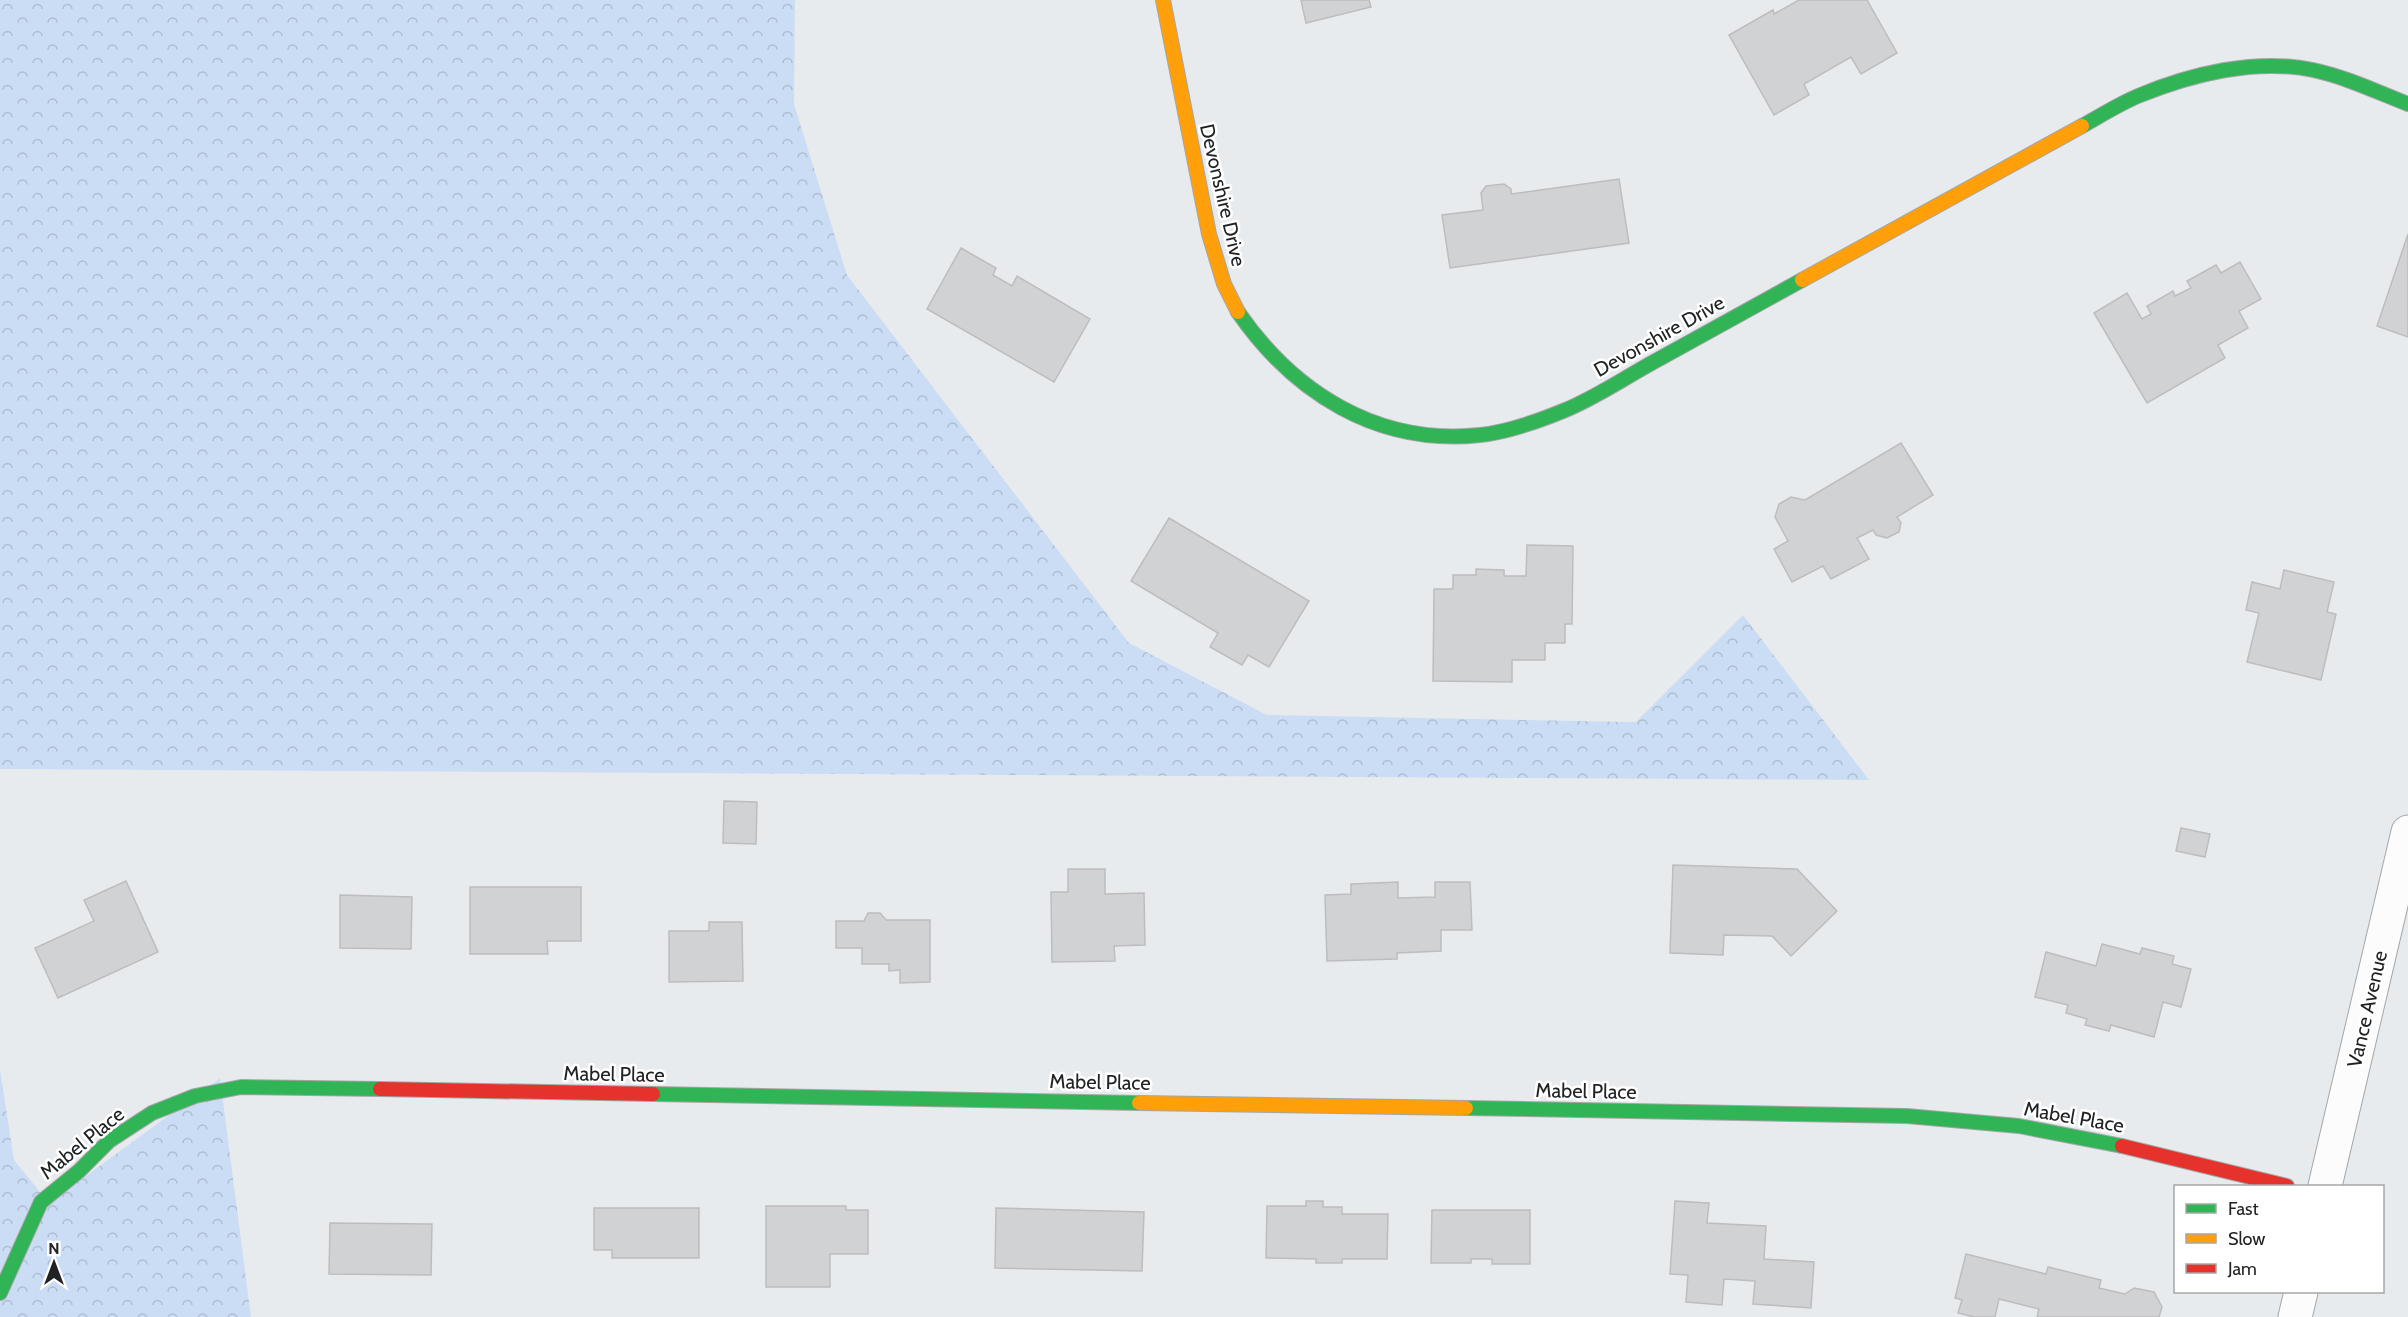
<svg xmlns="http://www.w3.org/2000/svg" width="2408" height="1317" font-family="Cabin,sans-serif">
<defs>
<pattern id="forest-crowns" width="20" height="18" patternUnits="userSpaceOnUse" patternTransform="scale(1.5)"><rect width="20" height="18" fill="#cbddf4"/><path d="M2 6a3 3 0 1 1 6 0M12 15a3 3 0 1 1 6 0" fill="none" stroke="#aebdd1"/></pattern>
</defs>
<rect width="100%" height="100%" fill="#e8ebee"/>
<g fill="url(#forest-crowns)">
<path d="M0,0H795L794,104L847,275L1129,643L1267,715L1636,722L1743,615L1869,780L0,769Z"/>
<path d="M0,1070L14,1160L49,1203L220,1078L251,1317H0Z"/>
</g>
<g fill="#d1d2d4" stroke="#bdbdbf" stroke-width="1.5">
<path d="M1301,0H1369L1371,7L1306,23Z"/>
<path d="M1799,0H1867L1897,53L1861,74L1851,57L1804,84L1809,95L1774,115L1729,35L1773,10L1774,14Z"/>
<path d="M1619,179L1629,243L1450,268L1442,215L1483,210L1481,193L1486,186L1504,184L1511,189V194Z"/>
<path d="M2408,234V337L2377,326Z"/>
<path d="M961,248L996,268L993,275L1012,286L1017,276L1090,319L1054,382L927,309Z"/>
<path d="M2240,262L2261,299L2239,311L2248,328L2218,345L2225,358L2147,403L2094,313L2127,293L2142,319L2151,314L2147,306L2173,291L2175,296L2191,288L2187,281L2216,265L2221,273Z"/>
<path d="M1901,443L1933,495L1897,517L1901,523L1899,532L1887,538L1876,535L1873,530L1857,538L1869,559L1831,579L1823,566L1792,582L1774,549L1788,541L1775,517L1779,504L1791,497L1805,500Z"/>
<path d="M1169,518L1309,601L1269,667L1248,655L1242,665L1210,647L1218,633L1131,581Z"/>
<path d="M1527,545L1573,546L1572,624H1565V643H1545V660H1512V682L1433,681L1434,589H1453V575H1476V569L1504,570V576H1526Z"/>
<path d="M2284,570L2334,582L2327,612L2336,614L2321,680L2247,662L2259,613L2246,610L2252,582L2280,589Z"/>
<path d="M724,801L757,802L756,844L723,843Z"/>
<path d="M2181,828L2210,834L2205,857L2176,851Z"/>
<path d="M1673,865L1797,869L1837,911L1791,956L1772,936L1724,935L1723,955L1670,953Z"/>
<path d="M1068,869H1105V894L1144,893L1145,945L1114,946L1115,961L1052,962L1051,892H1068Z"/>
<path d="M126,881L158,952L58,998L35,948L94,921L84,900Z"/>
<path d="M1398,882V898L1435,897V882H1470L1472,930H1441V951L1397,953V959L1327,961L1325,895L1351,894V884Z"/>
<path d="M470,887H581V941H547L548,954H470Z"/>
<path d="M340,895L412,897L411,949L340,948Z"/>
<path d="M868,913H880L886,920H930V982L900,983V970L889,971V964H862V948H836V921H864Z"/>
<path d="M709,922H742L743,981L669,982V931H709Z"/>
<path d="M2102,944L2140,954L2142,948L2174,956L2172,964L2191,969L2181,1007L2163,1002L2154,1037L2111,1025L2109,1031L2085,1025L2087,1019L2066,1013L2068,1005L2035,997L2046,952L2096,966Z"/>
<path d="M1306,1201H1323V1207H1342V1214H1388L1387,1259H1342V1263H1316V1259L1266,1258L1267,1206H1306Z"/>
<path d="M1675,1201L1709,1203L1707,1223L1766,1226L1764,1259L1814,1262L1811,1308L1753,1304L1755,1281L1724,1279L1722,1305L1686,1302L1688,1275L1670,1274Z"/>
<path d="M766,1206H846V1210H868V1254H830V1287H766Z"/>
<path d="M594,1208H699V1258H612V1250H594Z"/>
<path d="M996,1208L1144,1212L1142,1271L995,1268Z"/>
<path d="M1432,1210H1530V1264H1492V1259H1471V1263H1431Z"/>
<path d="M330,1223L432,1224L431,1275L329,1274Z"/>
<path d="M1966,1254L2046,1274L2048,1267L2101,1280L2099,1288L2125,1294L2134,1288L2154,1292L2162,1307L2159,1317H2037L2039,1309L1999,1299L1995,1317H1974L1958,1313L1962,1300L1955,1298Z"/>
</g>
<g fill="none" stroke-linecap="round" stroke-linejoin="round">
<defs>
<g id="street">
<path d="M2325,1186L2408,832"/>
<path d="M2295,1317L2301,1292"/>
</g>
<g id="fast">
<path d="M2082,126C2100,116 2119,104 2138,96C2191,74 2256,58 2313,70C2346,77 2377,92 2408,104"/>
<path d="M1238,312C1294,393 1378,446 1480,435C1508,432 1536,422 1563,411C1596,398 1627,376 1659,359C1706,333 1754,307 1802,280"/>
<path d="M653,1094L1139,1103"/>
<path d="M1466,1108L1907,1116L2019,1126L2122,1146"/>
<path d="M0,1293L41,1202L79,1171L109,1141L152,1113L195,1096L241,1087L380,1089"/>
</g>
<g id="slow">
<path d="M1163,0L1209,234L1224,284L1238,312"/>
<path d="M1802,280L2082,126"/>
<path d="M1139,1103L1466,1108"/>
</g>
<g id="jam">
<path d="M380,1089L653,1094"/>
<path d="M2122,1146L2287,1186"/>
</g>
</defs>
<use href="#street" stroke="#a4a6a8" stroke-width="35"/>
<use href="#fast" stroke="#a4a6a8" stroke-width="16"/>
<use href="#slow" stroke="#a4a6a8" stroke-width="16"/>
<use href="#jam" stroke="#a4a6a8" stroke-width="16"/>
<use href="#street" stroke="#fcfcfc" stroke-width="33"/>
<use href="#fast" stroke="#30b455" stroke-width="14"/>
<use href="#slow" stroke="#ff9f0a" stroke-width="14"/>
<use href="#jam" stroke="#e5322d" stroke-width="14"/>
</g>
<g text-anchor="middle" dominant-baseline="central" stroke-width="5" stroke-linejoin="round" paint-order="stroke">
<g font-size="20" fill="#202224" stroke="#fff">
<text transform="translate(1223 195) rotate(77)">Devonshire Drive</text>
<text transform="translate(1659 336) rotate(-29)">Devonshire Drive</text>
<text transform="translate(2367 1009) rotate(-77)">Vance Avenue</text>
<text transform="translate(614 1074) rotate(1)">Mabel Place</text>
<text transform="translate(1100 1082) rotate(1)">Mabel Place</text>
<text transform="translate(1586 1091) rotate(1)">Mabel Place</text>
<text transform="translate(2074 1117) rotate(10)">Mabel Place</text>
<text transform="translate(82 1143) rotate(-39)">Mabel Place</text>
</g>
</g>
<rect x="2174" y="1185" width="210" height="108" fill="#ffffff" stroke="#a6a7a7" stroke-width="1.5"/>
<rect x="2186" y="1204" width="30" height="9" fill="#30b455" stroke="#a6a7a7" stroke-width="1.5"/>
<text x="2228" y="1215" font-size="18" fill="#202224">Fast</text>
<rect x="2186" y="1234" width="30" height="9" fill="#ff9f0a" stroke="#a6a7a7" stroke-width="1.5"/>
<text x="2228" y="1245" font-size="18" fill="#202224">Slow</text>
<rect x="2186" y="1264" width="30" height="9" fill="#e5322d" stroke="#a6a7a7" stroke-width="1.5"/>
<text x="2228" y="1275" font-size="18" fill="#202224">Jam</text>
<g transform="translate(54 1263)" stroke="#ffffff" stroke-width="4.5" paint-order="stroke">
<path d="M0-4.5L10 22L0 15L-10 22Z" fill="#202224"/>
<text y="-9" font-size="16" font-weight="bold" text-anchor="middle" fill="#202224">N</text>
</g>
</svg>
